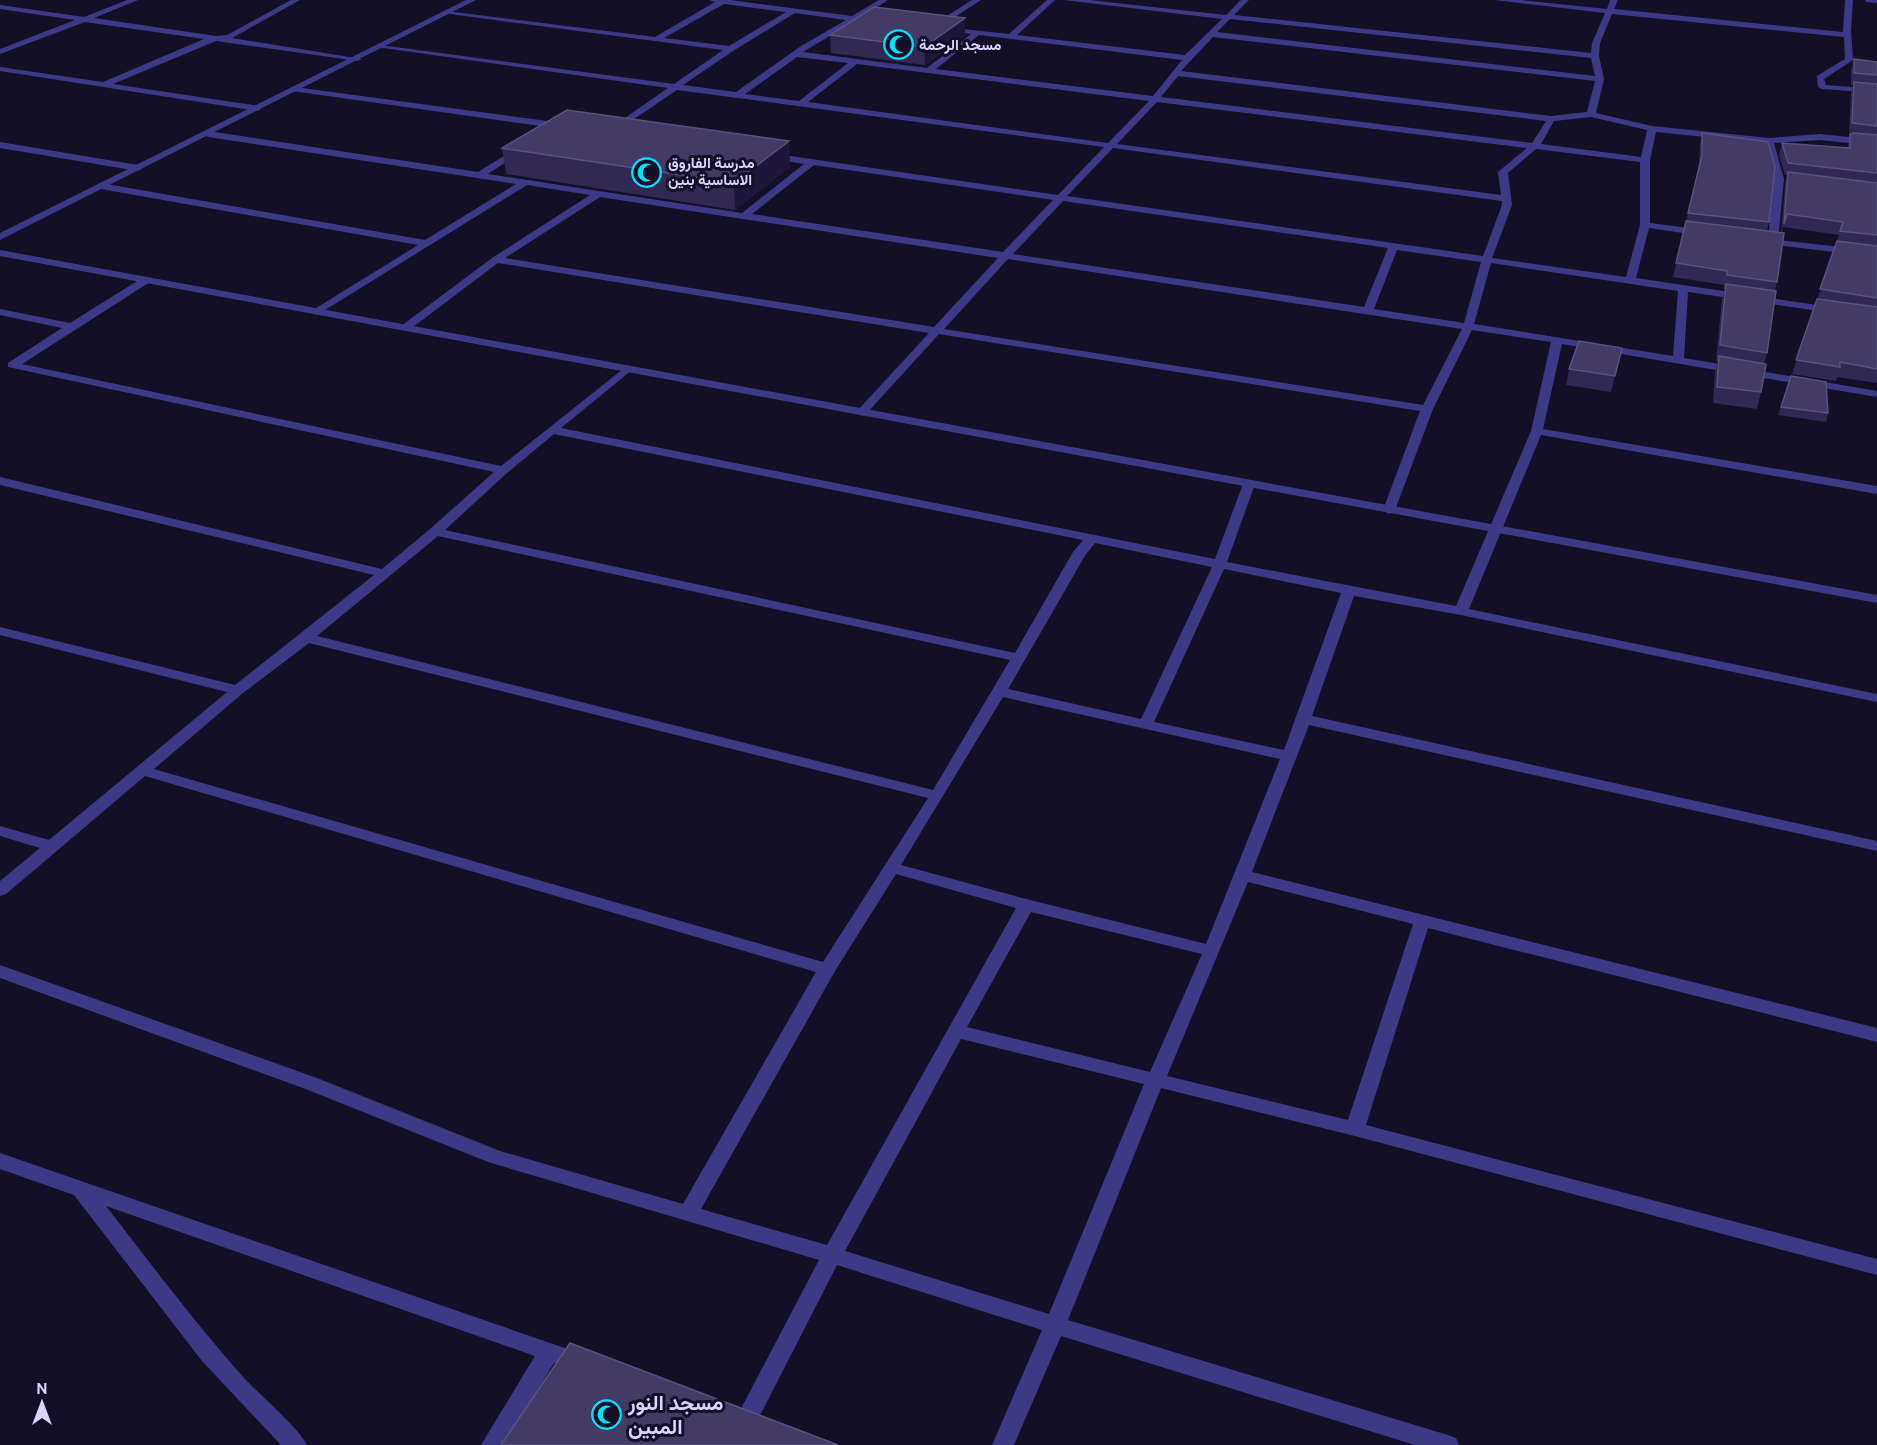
<svg xmlns="http://www.w3.org/2000/svg" width="1877" height="1445" font-family="Cabin,Vazirmatn,sans-serif">
<rect width="100%" height="100%" fill="#130f26"/>
<g fill="none" stroke-linecap="round" stroke-linejoin="round">
<g fill="#3d3a85" fill-rule="evenodd">
<path d="M127,0H138L94,18L216,36L227,35L291,0H300L232,38L362,59L358,61L216,41L113,84L260,106V110L257,111L0,71V67L103,82L204,39L85,22L0,54V49L75,20L0,9V5L84,17Z"/>
<path d="M709,0H730L852,16L879,0H888L861,17L877,19V23L855,21L803,52L927,68L971,34L943,31V27L1009,34L1047,0H1055L1017,35L1185,55L1222,19L1064,0H1089L1226,15L1241,0H1249L1234,15L1591,53L1592,43L1605,13L1494,0H1520L1607,9L1610,0H1618L1614,9L1843,32L1845,0H1853L1851,30L1853,60L1824,79L1826,85L1877,89V93L1822,89L1818,87L1817,76L1845,59L1844,37L1612,14L1600,43L1599,56L1604,79L1596,113L1652,126L1769,138L1820,134L1877,140V146L1820,140L1774,143L1784,179L1778,240L1877,251V257L1760,243V239H1768L1774,179L1765,143L1656,132L1650,160V223L1704,230L1709,233L1704,236L1649,228L1636,278L1837,308L1838,310L1833,313L1688,292L1684,358L1877,391V397L1562,344L1543,429L1877,486V494L1541,435L1469,609L1877,694V702L1461,615L1354,596L1312,716L1877,841V851L1309,725L1252,872L1877,1028V1042L1428,928L1366,1125L1877,1259V1275L1355,1136L1161,1088L1068,1320L1448,1435L1456,1438L1459,1445H1415L1061,1336L1014,1445H992L1042,1330L837,1265L753,1429L745,1432L737,1429L734,1422L819,1260L488,1162L303,1088L0,978V965L317,1078L500,1151L683,1204L816,972L145,776L6,894L0,896V881L40,848L0,836V826L49,840L227,692L0,635V627L235,685L374,575L0,485V477L382,569L430,529L494,472L8,367V363L62,328L0,315V309L70,323L142,278H150V282L22,364L501,466L628,365L634,368L632,370L561,428L1215,559L1243,484L1249,480L1255,484L1227,562L1456,606L1531,431L1551,342L1472,330L1433,409L1395,510L1389,514L1383,510L1420,411L939,334L866,414L862,416L856,412L858,410L929,333L498,263L409,330H401V326L492,258L590,195L527,185L317,315L312,312L313,310L418,245L101,189L96,186L101,183L425,240L516,184L208,137L204,134L208,131L478,172L520,146L523,147V151L488,174L742,213L804,164L767,158L765,156L770,153L1058,195L1104,147L677,90L612,134L609,133V129L668,88L376,47L380,45L674,84L723,50L442,13L446,11L655,37L715,2ZM724,4L786,12L729,46L664,38ZM795,13L846,20L801,46L736,92L683,85L733,51ZM1230,19L1591,58L1595,76L1217,32ZM979,35L1182,60L1153,96L936,69ZM1213,37L1595,81L1587,112L1551,116L1181,71ZM797,57L848,63L799,101L745,94ZM857,64L1149,101L1108,143L808,102ZM1178,76L1546,121L1532,143L1161,97ZM1157,102L1527,148L1498,172L1501,195L1117,144ZM1591,117L1647,130L1641,157L1541,144L1554,121ZM1113,148L1502,201V205L1483,256L1067,196ZM1536,149L1640,162V225L1626,277L1492,258L1512,205L1508,173ZM814,165L1053,200L1003,252L752,214ZM600,197L998,258L934,327L505,258ZM1063,201L1388,248L1364,307L1013,254ZM1397,250L1481,262L1464,323L1374,309ZM1008,259L1462,329L1423,405L944,329ZM1491,263L1678,291L1673,356L1474,324ZM554,434L1083,540L1073,552L1015,653L445,530L507,473ZM438,536L1010,660L933,790L317,636ZM1095,543L1212,567L1141,719L1008,689L1086,554ZM1224,569L1341,593L1284,750L1154,722ZM309,643L928,798L823,962L154,769L243,693ZM1003,697L1280,759L1206,944L1026,899L901,865ZM896,874L1016,908L827,1245L701,1209L835,971ZM1248,882L1413,924L1348,1120L1167,1076ZM1031,912L1202,954L1150,1072L967,1027ZM961,1039L1144,1084L1049,1314L845,1251Z"/>
<path d="M972,0H981L938,28L931,26Z"/>
<path d="M1865,0H1877V3L1866,2Z"/>
<path d="M295,87L562,123L566,126L562,129L292,91V87Z"/>
<path d="M0,142L138,165L143,168L138,171L0,148Z"/>
<path d="M0,1153L588,1356L591,1363L588,1370L580,1372L554,1363L504,1445H481L535,1356L106,1206C151,1264 195,1323 244,1378C260,1395 299,1428 307,1445H281L202,1361L74,1195L0,1169Z"/>
</g>
<g fill="#3d3a85" fill-rule="evenodd">
<path d="M466,0H476L0,240V233Z"/>
<path d="M0,250L1877,595V603L0,256Z"/>
</g>
</g>
<g fill="#312854">
<path d="M965,18V36L925,65L831,53L830,35Z"/>
<path d="M1854,59L1877,62V383L1837,377L1836,381L1792,374L1839,235L1783,227L1782,233L1777,282L1775,291L1767,353L1764,364L1761,392L1757,409L1713,403L1715,372L1718,362L1716,361L1722,299L1725,289H1723L1724,285L1673,277L1699,167L1700,144L1702,133L1769,222L1767,231L1781,233L1785,185L1787,175H1785L1779,155L1782,143L1847,148L1851,135H1849L1851,93L1853,85H1851V70Z"/>
<path d="M502,148L790,167L735,210L506,174Z"/>
<path d="M1622,348L1611,392L1566,385L1569,369Z"/>
<path d="M1781,407L1828,413L1826,422L1778,415Z"/>
</g>
<g fill="#1d163a">
<path d="M965,18V36L925,65L924,47Z"/>
<path d="M789,141L790,167L735,210L734,183Z"/>
</g>
<g fill="#433a66" stroke="#5a527e" stroke-width="1.5">
<path d="M874,7L965,18L924,47L830,35Z"/>
<path d="M1854,59L1877,62V75L1854,73Z"/>
<path d="M1854,82L1877,84V126L1852,123Z"/>
<path d="M567,110L789,141L734,183L502,148Z"/>
<path d="M1702,133L1768,142L1775,167L1769,222L1688,213L1702,155Z"/>
<path d="M1853,133L1877,135V173L1788,163L1782,143L1850,148V135Z"/>
<path d="M1788,172L1877,183V235L1840,231L1843,222L1787,214L1784,224Z"/>
<path d="M1686,221L1784,233L1777,282L1727,275V271L1676,263Z"/>
<path d="M1837,241L1877,246V298L1820,289Z"/>
<path d="M1726,284L1776,291L1767,353L1720,345Z"/>
<path d="M1817,299L1877,307V369L1840,362V367L1796,360Z"/>
<path d="M1579,341L1622,348L1615,376L1569,369Z"/>
<path d="M1719,356L1766,364L1761,392L1717,387Z"/>
<path d="M1791,376L1826,382L1828,413L1781,407Z"/>
<path d="M570,1343L838,1445H501Z"/>
</g>
<defs>
<symbol id="mosque-ring" viewBox="-11 -11 22 22"><circle r="9.5" fill="#130f26" stroke="#00e5ff" stroke-width="1.5"/><path d="M3.5-4.9A6 6 0 1 0 3.5 4.9A5 5 0 1 1 3.5-4.9Z" fill="#00e5ff"/></symbol>
</defs>
<g fill-rule="evenodd">
<use href="#mosque-ring" x="882" y="28" width="33" height="33"/>
<use href="#mosque-ring" x="630" y="156" width="33" height="33"/>
<use href="#mosque-ring" x="590" y="1398" width="33" height="33"/>
</g>
<g text-anchor="middle" dominant-baseline="central" stroke-width="6" stroke-linejoin="round" paint-order="stroke">
<g font-size="15" font-weight="bold" fill="#d9d4ff" stroke="#130f26" text-anchor="start">
<text x="919" y="45">مسجد الرحمة</text>
<text x="668" y="163">مدرسة الفاروق<tspan x="668" dy="17">الاساسية بنين</tspan></text>
</g>
<g font-size="21" font-weight="bold" fill="#d9d4ff" stroke="#130f26" text-anchor="start">
<text x="628" y="1402">مسجد النور<tspan x="628" dy="24">المبين</tspan></text>
</g>
</g>
<g transform="translate(42 1403)" stroke="#130f26" stroke-width="4.5" paint-order="stroke">
<path d="M0-4.5L10 22L0 15L-10 22Z" fill="#d9d4ff"/>
<text y="-9" font-size="16" font-weight="bold" text-anchor="middle" fill="#d9d4ff">N</text>
</g>
</svg>
